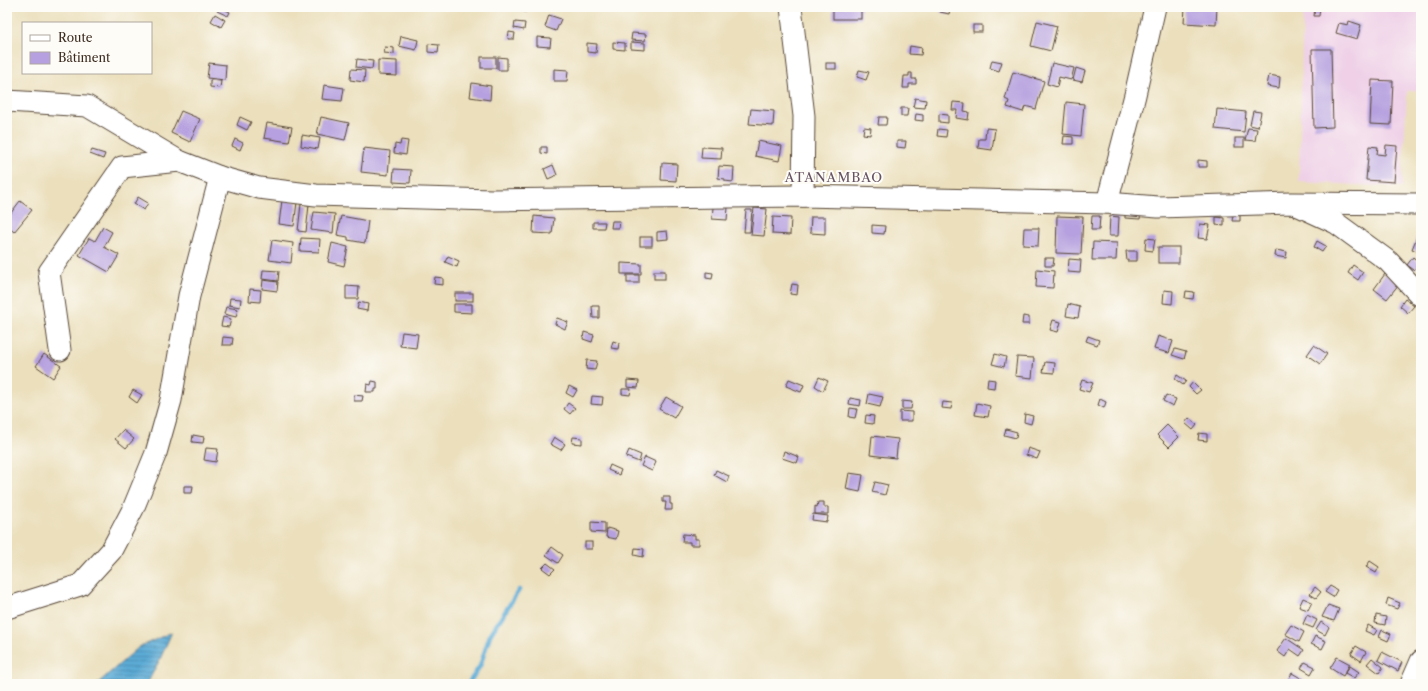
<svg xmlns="http://www.w3.org/2000/svg" width="1428" height="691" font-family="'Libre Caslon Text',serif">
<defs>
<pattern id="water-rules" width="6" height="5" patternUnits="userSpaceOnUse"><rect width="6" height="5" fill="#5babd6"/><path d="M0 2.5h6" fill="none" stroke="#4c8bad"/></pattern>
</defs>
<rect width="100%" height="100%" fill="#fdfcf7"/>
<filter id="ink" filterUnits="userSpaceOnUse"><feTurbulence type="fractalNoise" baseFrequency=".025" numOctaves="2"/><feDisplacementMap in="SourceGraphic" scale="8" xChannelSelector="R" yChannelSelector="G"/><feConvolveMatrix kernelMatrix="1 2 1 2 8 2 1 2 1" color-interpolation-filters="sRGB"/></filter>
<filter id="wash" filterUnits="userSpaceOnUse"><feTurbulence type="fractalNoise" baseFrequency=".012" numOctaves="4" result="noise"/><feDisplacementMap in="SourceGraphic" scale="16" xChannelSelector="R" yChannelSelector="G"/><feGaussianBlur stdDeviation="0.9" result="paint"/><feColorMatrix in="noise" values="0 0 0 0 0 0 0 0 0 0 0 0 0 0 0 0 0 1.4 0 .05"/><feComposite in="paint" operator="in"/></filter>
<g filter="url(#wash)">
<rect width="100%" height="100%" fill="#ebdfbc"/>
<path fill="#efd0e7" d="M1303,7H1421V72L1417,90L1407,91L1402,187L1299,182Z"/>
<path fill="url(#water-rules)" stroke="#4b6a7a" d="M172,632L160,659L147,684H97L139,647Z"/>
<g fill="none" stroke-linecap="round" stroke-linejoin="round">
<path stroke="#5babd6" stroke-width="4.5" d="M468,684L480,666L490,635L519,590"/>
</g>
<g id="blocks">
<g fill="#b6a0df">
<path d="M219,7L230,12L228,16L217,11Z"/>
<path d="M516,7H527L526,12L516,10Z"/>
<rect x="833" y="7" width="28" height="12"/>
<path d="M941,7L950,9L949,14L940,12Z"/>
<path d="M1185,7H1217L1216,25L1184,23Z"/>
<path d="M1315,7H1320L1319,16H1314Z"/>
<path d="M215,14L225,20L221,27L211,21Z"/>
<path d="M549,15L561,19L556,31L545,27Z"/>
<path d="M1037,21L1057,26L1051,51L1031,46Z"/>
<path d="M1349,21L1361,25L1357,39L1336,33L1339,23L1348,25Z"/>
<path d="M515,22L525,23L524,30L514,28Z"/>
<rect x="973" y="25" width="9" height="7"/>
<path d="M509,32L515,33L514,39H508Z"/>
<path d="M632,33L646,34L645,41L631,40Z"/>
<path d="M401,36L418,40L416,50L399,46Z"/>
<path d="M537,37L551,38L550,47L537,46Z"/>
<path d="M613,42L625,43V50L613,49Z"/>
<path d="M631,42L645,43V50L631,49Z"/>
<path d="M587,43L597,44L596,53L587,52Z"/>
<path d="M428,44L439,45L438,53L428,52Z"/>
<path d="M910,46L922,48L921,55L909,54Z"/>
<path d="M385,47L394,48V54L384,53Z"/>
<path d="M1312,49H1331L1333,127L1314,128Z"/>
<rect x="481" y="57" width="15" height="11"/>
<path d="M498,57L507,58V70H498Z"/>
<path d="M357,59L373,61L372,69L356,67Z"/>
<path d="M378,60L397,61V76L378,75Z"/>
<path d="M992,60L1002,62L999,71L990,68Z"/>
<path d="M209,63L226,65L225,80L207,78Z"/>
<rect x="826" y="63" width="10" height="6"/>
<path d="M1052,63L1074,68L1071,80L1059,77L1057,87L1047,84Z"/>
<path d="M1076,68L1085,71L1082,82L1073,80Z"/>
<path d="M351,69L365,70L364,82L350,80Z"/>
<path d="M554,69L568,70L567,81H554Z"/>
<path d="M859,70L869,72L866,80L857,77Z"/>
<path d="M1013,72L1044,81L1036,109L1025,106L1023,112L1007,107L1009,101L1005,99Z"/>
<path d="M909,73H912V79H916V84H909V88H903L904,76H909Z"/>
<path d="M1269,75L1280,77L1279,88L1267,86Z"/>
<path d="M210,80L221,81L220,88L210,87Z"/>
<path d="M1372,80L1393,81L1391,125L1370,124Z"/>
<path d="M472,83L491,86L490,100L470,97Z"/>
<path d="M324,85L344,88L342,101L322,99Z"/>
<path d="M915,98L926,100L925,108L913,107Z"/>
<path d="M953,102L965,103L964,111L969,112L968,120L956,118L957,110H952Z"/>
<path d="M1066,102L1084,104L1081,136L1063,134Z"/>
<path d="M901,108H908L907,116H901Z"/>
<path d="M751,109L774,111L773,126L749,124Z"/>
<path d="M1217,109L1246,112L1244,132L1215,129Z"/>
<path d="M181,111L200,119L190,142L171,133Z"/>
<path d="M1253,111L1261,112L1258,127L1250,125Z"/>
<path d="M916,114L923,115V121L915,120Z"/>
<path d="M939,114L948,115V123L939,122Z"/>
<path d="M240,117L251,122L247,130L237,125Z"/>
<path d="M321,117L349,123L345,140L317,134Z"/>
<path d="M879,117H887L886,125H878Z"/>
<path d="M267,123L292,127L289,142L264,138Z"/>
<path d="M864,127L871,128L870,135L863,134Z"/>
<path d="M986,128L995,129L992,150L978,148L979,139H985Z"/>
<path d="M1248,128L1257,129L1255,141L1245,140Z"/>
<path d="M938,129L947,130L946,137L937,136Z"/>
<path d="M302,135L320,138L318,149L301,146Z"/>
<path d="M1064,136L1073,137V144H1063Z"/>
<rect x="1235" y="138" width="9" height="9"/>
<path d="M235,139L243,143L240,150L232,146Z"/>
<path d="M401,140L408,141L406,155L394,153L395,144L400,145Z"/>
<path d="M758,141L782,146L779,161L755,156Z"/>
<path d="M897,141H906L905,148L897,147Z"/>
<path d="M1386,145L1397,146L1394,182L1366,180L1369,146L1378,147L1377,154L1385,155Z"/>
<path d="M541,147H547V154L541,153Z"/>
<path d="M702,147L722,148L721,159L701,158Z"/>
<path d="M364,148L390,151L388,175L361,172Z"/>
<path d="M92,150L105,154L103,159L90,154Z"/>
<path d="M1198,160L1207,161V167H1198Z"/>
<path d="M662,163L677,164L676,181L661,180Z"/>
<path d="M553,165L557,175L548,179L544,169Z"/>
<path d="M719,166L734,167L733,182L725,181V179L718,178Z"/>
<path d="M394,169L411,170L410,183L393,182Z"/>
<path d="M138,197L148,203L144,210L134,204Z"/>
<path d="M282,200L297,202L294,226L279,224Z"/>
<path d="M20,201L32,210L14,232L7,226V218Z"/>
<path d="M301,204L309,205L306,232L298,231Z"/>
<path d="M713,207H728L727,220L712,219Z"/>
<path d="M754,208L767,209L764,236L751,235Z"/>
<path d="M746,210H752L750,232H744Z"/>
<path d="M1125,211L1141,212L1140,219L1125,218Z"/>
<path d="M314,212L335,214L333,233L311,230Z"/>
<path d="M1233,215H1240V221H1232Z"/>
<path d="M341,216L368,221L365,243L348,240V237L337,235Z"/>
<path d="M534,216L554,218L552,234L533,233Z"/>
<path d="M1057,216L1083,217L1081,254L1056,253Z"/>
<path d="M1092,216H1100L1099,230H1091Z"/>
<path d="M1110,216L1119,217L1118,236H1109Z"/>
<path d="M773,217L791,218L790,235L772,234Z"/>
<path d="M811,217H825V234L810,233Z"/>
<path d="M1216,217L1224,218V226L1216,225Z"/>
<path d="M612,221H620L619,228H611Z"/>
<path d="M593,222H605L604,228H593Z"/>
<path d="M1200,224L1210,225L1207,239L1198,238Z"/>
<path d="M872,225L885,226L884,234L872,233Z"/>
<path d="M103,227L112,232L104,247L119,255L109,272L79,255L89,238L95,241Z"/>
<path d="M1024,228H1039L1038,246L1023,245Z"/>
<path d="M667,231L668,239L657,240V232Z"/>
<path d="M1419,232H1421V253L1412,249Z"/>
<rect x="640" y="237" width="12" height="9"/>
<path d="M301,238L320,239L319,252L300,251Z"/>
<path d="M1146,238L1155,239L1153,251L1145,250Z"/>
<path d="M272,240L293,243L291,263L269,260Z"/>
<path d="M1317,241L1326,246L1322,252L1314,247Z"/>
<path d="M1093,242L1117,243L1116,260H1092Z"/>
<path d="M332,243L348,247L344,266L328,262Z"/>
<rect x="1158" y="247" width="21" height="16"/>
<path d="M1276,250L1287,252L1286,258L1275,256Z"/>
<path d="M1126,251H1137V261H1127Z"/>
<path d="M448,256L459,261L457,267L445,262Z"/>
<path d="M1413,257L1420,263L1414,270L1407,265Z"/>
<path d="M1045,258H1054L1053,266H1045Z"/>
<path d="M1069,259L1081,260L1080,273L1068,272Z"/>
<path d="M621,263L641,264V274H621Z"/>
<path d="M1353,265L1363,272L1358,280L1348,273Z"/>
<path d="M1037,269L1054,271L1053,288L1036,287Z"/>
<path d="M263,270L279,271L278,281L262,279Z"/>
<rect x="654" y="271" width="11" height="8"/>
<path d="M706,272L713,273L712,279L706,278Z"/>
<path d="M1385,274L1399,284L1387,299L1374,289Z"/>
<rect x="627" y="275" width="12" height="8"/>
<path d="M435,277L443,278V285L434,284Z"/>
<path d="M263,280L278,282L277,291L262,289Z"/>
<path d="M792,284L798,285L797,295L790,294Z"/>
<path d="M346,286L359,287L358,299H346Z"/>
<path d="M250,289L261,290L260,302L249,301Z"/>
<path d="M1164,290L1173,291L1172,304L1163,303Z"/>
<path d="M1186,291L1194,292L1193,299L1185,298Z"/>
<rect x="455" y="293" width="18" height="8"/>
<path d="M230,298L241,299L240,307L229,305Z"/>
<path d="M1405,299L1414,306L1408,313L1400,306Z"/>
<path d="M359,302L368,304L367,311L357,309Z"/>
<path d="M454,304H472V313L454,312Z"/>
<path d="M1068,304L1080,307L1078,318L1066,316Z"/>
<path d="M592,306H599V318H593Z"/>
<path d="M226,307L238,309L236,317L224,314Z"/>
<path d="M1023,316L1029,317V324H1022Z"/>
<path d="M223,317L231,319L229,327L221,326Z"/>
<path d="M557,318L568,322L565,329L555,324Z"/>
<path d="M1053,320L1061,322L1058,332L1050,330Z"/>
<path d="M402,332L418,334L416,348L400,346Z"/>
<path d="M584,332L594,335L592,342L583,339Z"/>
<path d="M1088,336L1099,340L1097,345L1086,341Z"/>
<path d="M1158,336L1173,341L1169,353L1154,349Z"/>
<path d="M223,337L233,338L232,345H222Z"/>
<path d="M613,341L619,343L618,349L611,348Z"/>
<path d="M1314,345L1327,354L1320,364L1307,355Z"/>
<path d="M1175,349L1186,352L1184,359L1172,355Z"/>
<path d="M44,354L61,366L53,378L36,366Z"/>
<path d="M995,354L1006,357L1004,367L992,364Z"/>
<path d="M1017,357L1034,358L1032,378L1015,376Z"/>
<path d="M587,360L597,361L595,370L586,369Z"/>
<path d="M1045,362L1055,363L1054,373L1043,372Z"/>
<path d="M1177,375L1186,381L1183,385L1175,379Z"/>
<path d="M819,377L828,381L823,391L815,386Z"/>
<path d="M789,379L804,385L801,392L786,386Z"/>
<path d="M988,379L995,380L994,388L987,387Z"/>
<path d="M627,380L639,381L638,388L627,387Z"/>
<path d="M1082,380L1093,383L1089,392L1079,389Z"/>
<path d="M372,381L377,382V389H375V392H366L367,384L371,385Z"/>
<path d="M1193,382L1201,390L1196,394L1189,387Z"/>
<path d="M569,386L577,390L573,397L566,393Z"/>
<path d="M622,389H631L630,395L622,394Z"/>
<path d="M133,390L142,395L137,403L129,397Z"/>
<path d="M869,394L883,397L880,407L867,404Z"/>
<path d="M354,395L363,396L362,401H354Z"/>
<path d="M1166,395L1176,399L1173,406L1163,401Z"/>
<path d="M592,396L603,397L602,405L591,404Z"/>
<path d="M666,397L681,406L674,418L659,409Z"/>
<path d="M850,398L861,400L860,406L849,404Z"/>
<path d="M1100,399L1106,402L1104,408L1098,405Z"/>
<path d="M902,401L912,402L911,409H902Z"/>
<path d="M943,402L952,403L951,409L942,408Z"/>
<path d="M568,403L575,408L570,414L564,409Z"/>
<path d="M977,403L990,406L988,417L975,415Z"/>
<path d="M850,408L857,409L855,418L849,417Z"/>
<path d="M900,411L912,412V421H900Z"/>
<path d="M1025,414L1033,416L1031,424L1024,422Z"/>
<path d="M866,415L874,416L873,424L865,423Z"/>
<path d="M1189,418L1197,425L1193,430L1185,423Z"/>
<path d="M1167,425L1179,437L1169,447L1157,435Z"/>
<path d="M1006,429L1017,432L1016,438L1004,435Z"/>
<path d="M123,430L134,439L126,448L115,439Z"/>
<path d="M1199,433L1207,434V441L1198,440Z"/>
<path d="M193,435L204,437L203,443L192,442Z"/>
<path d="M872,436L898,439L896,458L870,455Z"/>
<path d="M554,437L565,444L561,450L550,444Z"/>
<path d="M573,437L582,438V444L572,443Z"/>
<path d="M206,448L218,449L216,462L204,460Z"/>
<path d="M1028,448L1040,452L1037,459L1026,455Z"/>
<path d="M629,450L641,455L639,462L626,457Z"/>
<path d="M784,451L799,457L797,463L782,458Z"/>
<path d="M645,457L656,462L652,471L641,466Z"/>
<path d="M610,465L621,470L619,475L608,470Z"/>
<path d="M716,470L729,476L727,482L714,475Z"/>
<path d="M849,473L863,475L860,492L846,489Z"/>
<path d="M875,482L888,485L885,495L872,492Z"/>
<path d="M184,486H193L192,493H184Z"/>
<path d="M663,497H670V504H672V510H665L666,502H663Z"/>
<path d="M818,502H824V507H828V514H815V506L817,507Z"/>
<path d="M813,514L828,516L827,522L812,520Z"/>
<path d="M591,522L605,523V533L591,532Z"/>
<path d="M607,528L618,531L616,539L606,537Z"/>
<path d="M683,534L695,535V539H699V545H690V542H682Z"/>
<rect x="585" y="542" width="7" height="7"/>
<path d="M552,547L563,555L558,563L546,555Z"/>
<path d="M635,548L644,549L643,557L634,555Z"/>
<path d="M1370,561L1379,567L1376,573L1366,567Z"/>
<path d="M547,563L555,569L550,574L542,568Z"/>
<path d="M1330,586L1337,590L1333,597L1325,592Z"/>
<path d="M1315,587L1321,592L1316,598L1310,594Z"/>
<path d="M1303,598L1312,602L1308,610L1299,607Z"/>
<path d="M1388,598L1400,603L1397,609L1386,605Z"/>
<path d="M1328,605L1339,609L1334,621L1322,617Z"/>
<path d="M1307,615L1317,620L1313,628L1303,624Z"/>
<path d="M1376,615L1386,617L1385,625L1375,623Z"/>
<path d="M1321,622L1329,627L1325,635L1316,630Z"/>
<path d="M1291,625L1304,632L1299,642L1285,634Z"/>
<path d="M1368,625L1377,630L1374,635L1365,631Z"/>
<path d="M1382,630L1391,634L1388,641L1379,637Z"/>
<path d="M1315,636L1326,641L1322,649L1311,644Z"/>
<path d="M1286,638L1304,650L1300,656L1290,649L1285,657L1277,651Z"/>
<path d="M1356,646L1366,652L1361,661L1351,654Z"/>
<path d="M1382,652L1402,662L1398,671L1378,660Z"/>
<path d="M1337,657L1350,664L1343,676L1330,668Z"/>
<path d="M1372,658L1383,667L1379,673L1367,664Z"/>
<path d="M1305,662L1315,667L1311,674L1301,668Z"/>
<path d="M1350,666L1359,672L1354,678L1345,673Z"/>
<path d="M1292,673L1304,680L1301,684H1295L1288,680Z"/>
</g>
</g>
</g>
<g filter="url(#ink)">
<use href="#blocks" fill-opacity="0" stroke="#554536" stroke-width="1"/>
<g fill="none" stroke-linecap="round" stroke-linejoin="round">
<defs>
<g id="minor">
<path d="M791,7L804,116L803,196"/>
<path d="M7,101L87,106L179,161L220,177"/>
<path d="M1107,203L1135,95L1155,7"/>
<path d="M1299,206L1336,223L1388,261L1421,296"/>
<path d="M60,350L49,272L122,167L179,161"/>
<path d="M7,608L80,585L111,551L133,509L156,453L171,400L189,296L220,177L259,188L316,195L492,200L803,196L1107,203L1158,207L1291,203L1421,204"/>
<path d="M1411,684L1421,661"/>
</g>
</defs>
<use href="#minor" stroke="#554536" stroke-width="23"/>
<use href="#minor" stroke="#fff" stroke-width="21"/>
</g>
</g>
<g text-anchor="middle" dominant-baseline="central" stroke-width="4" stroke-linejoin="round" paint-order="stroke">
<g font-size="13" letter-spacing="1" fill="#665362" stroke="#fdfcf7">
<text x="834" y="177">ATANAMBAO</text>
</g>
</g>
<rect width="1428" height="691" fill="none" stroke="#fdfcf7" stroke-width="24"/>
<rect x="22" y="22" width="130" height="52" fill="#fdfcf7" stroke="#afa8a0"/>
<rect x="30" y="35" width="20" height="6" fill="#ffffff" stroke="#afa8a0"/>
<text x="58" y="42" font-size="12" fill="#3b2a1e">Route</text>
<rect x="30" y="52" width="20" height="12" fill="#b6a0df" stroke="#afa8a0"/>
<text x="58" y="62" font-size="12" fill="#3b2a1e">Bâtiment</text>
</svg>
